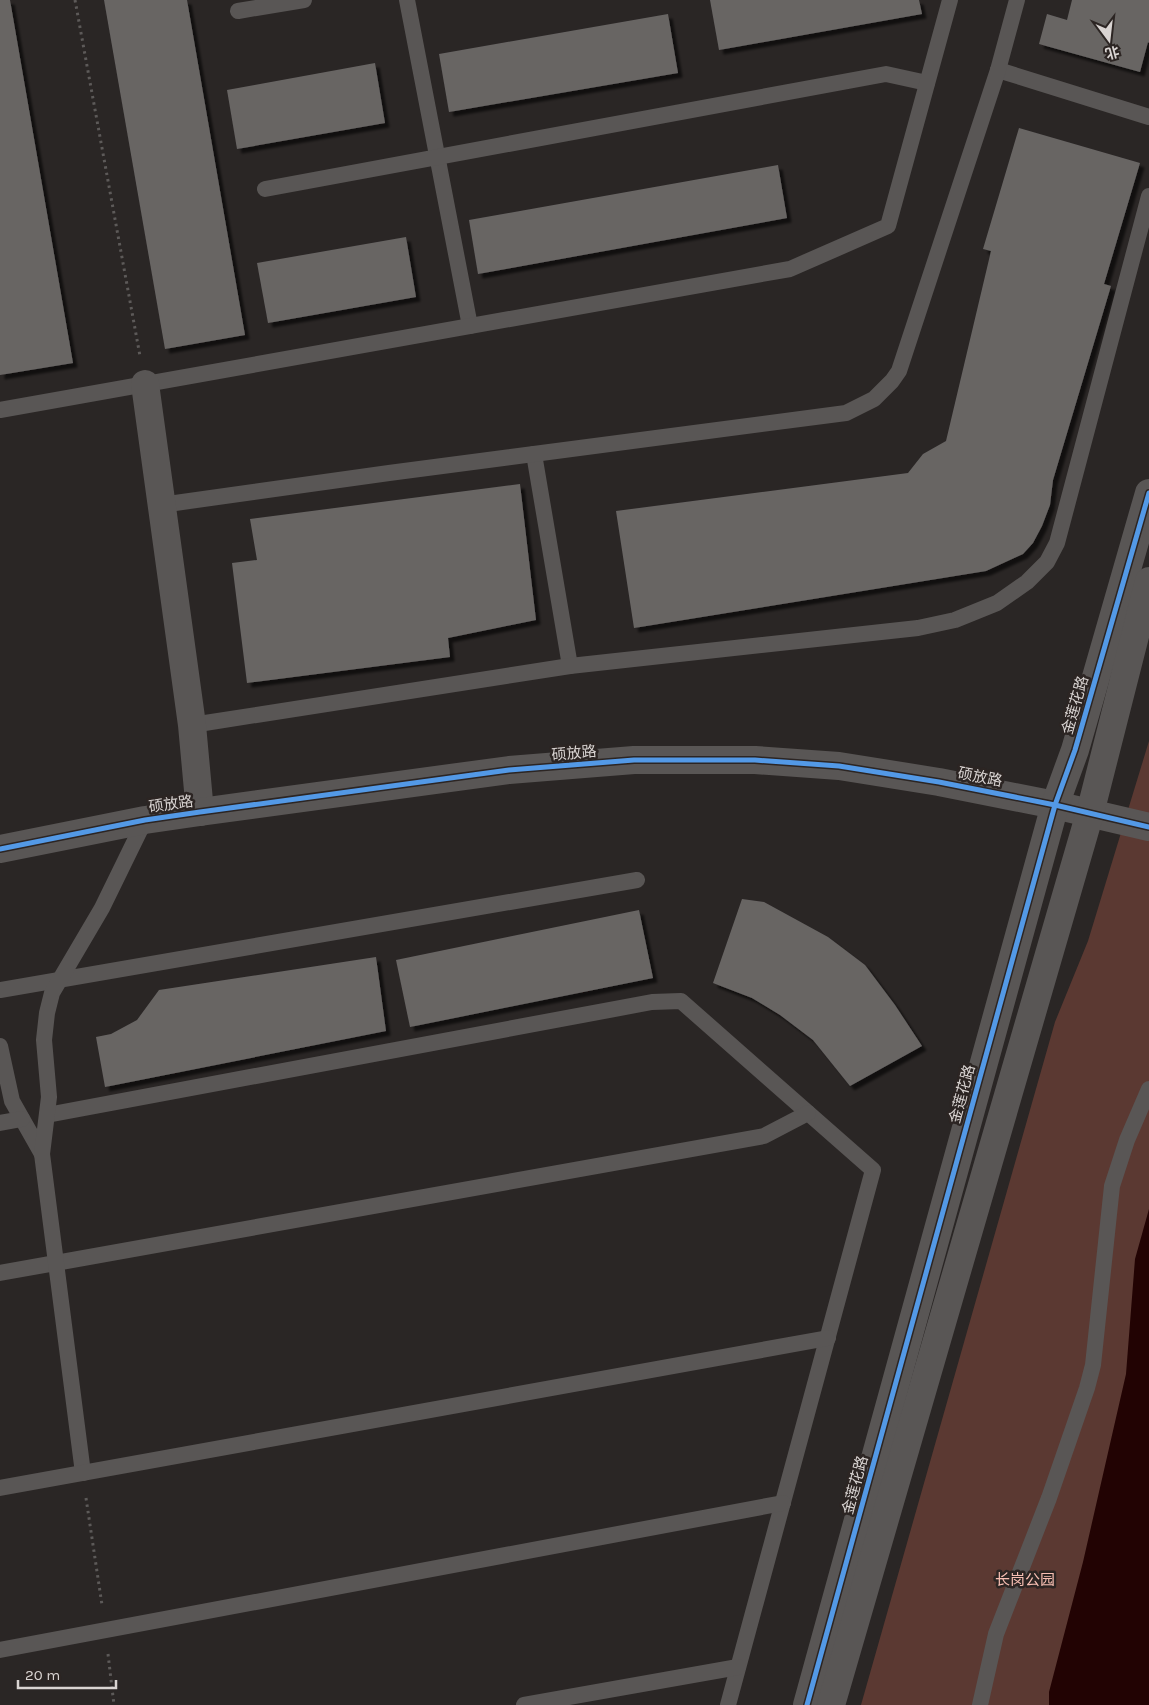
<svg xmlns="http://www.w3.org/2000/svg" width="1149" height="1705" font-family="Karla,'Noto Sans SC',sans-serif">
<defs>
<filter id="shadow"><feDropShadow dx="4.5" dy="4.5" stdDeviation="1" flood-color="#0009"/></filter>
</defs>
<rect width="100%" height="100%" fill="#2a2625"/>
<path fill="#5b3932" d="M1149,741V1705H861L1055,1022L1088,941Z"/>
<path fill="#220303" d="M1149,1209V1705H1049V1692L1083,1562L1126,1374L1135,1259Z"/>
<g fill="#686564" filter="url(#shadow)">
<path d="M0,0H10L73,363L0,375Z"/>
<path d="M104,0H187L245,335L165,349Z"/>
<path d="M710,0H919L922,14L719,50Z"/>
<path d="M1072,0H1149V43L1148,42L1140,72L1039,44L1047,14L1067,20Z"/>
<path d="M668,14L678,73L449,112L439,54Z"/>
<path d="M375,63L385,123L237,149L227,90Z"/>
<path d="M1019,128L1140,163L1104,284L1111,286L1053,480L1050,505L1042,526L1033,543L1023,554L986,571L634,628L616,511L908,473L923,454L946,441L991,251L983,249Z"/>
<path d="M778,165L787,218L478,274L469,220Z"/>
<path d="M406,237L416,297L268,323L257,263Z"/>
<path d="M520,484L536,620L448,638L450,657L247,683L232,563L257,560L250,519Z"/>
<path d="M742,899L764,902L828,937L865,965L895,1005L922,1046L850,1086L813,1040L780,1015L752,998L713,983Z"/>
<path d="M639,910L653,978L410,1027L396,960Z"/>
<path d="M376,957L386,1031L105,1087L96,1037L111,1034L137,1020L159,990Z"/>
</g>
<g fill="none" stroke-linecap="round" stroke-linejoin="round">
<g stroke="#5d5a59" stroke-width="3" stroke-dasharray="2.5 4" stroke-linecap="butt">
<path d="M75,0L140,356"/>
<path d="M86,1498L102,1605"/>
<path d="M108,1654L114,1705"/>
</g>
<g stroke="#595655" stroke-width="16">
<path d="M407,0L470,326"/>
<path d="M238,11L304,0"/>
<path d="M998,70L1149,117"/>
<path d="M265,189L886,74L927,83"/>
<path d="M0,410L790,269L888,226L950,0"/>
<path d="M534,454L570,666"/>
<path d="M161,505L389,473L846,413L874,399L892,381L899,371L998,70L1017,0"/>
<path d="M192,725L570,666L918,628L955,620L997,603L1027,582L1047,562L1057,543L1149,196"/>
<path d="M0,990L637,880"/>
<path d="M0,1046L12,1101L42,1154"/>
<path d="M47,1115L652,1002L681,1001L873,1170L728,1705"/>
<path d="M0,1123L22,1119"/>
<path d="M0,1273L764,1136L808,1113"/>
<path d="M83,1473L42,1154L49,1097L44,1040L47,1013L52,993L102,908L145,820"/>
<path d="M0,1488L828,1338"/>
<path d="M0,1650L783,1503"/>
<path d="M524,1705L738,1667"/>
<path d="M980,1705L996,1634L1049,1498L1087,1388L1093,1365L1112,1186L1127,1140L1149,1089"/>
</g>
<path stroke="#595655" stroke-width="28" d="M145,384L192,725L200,812"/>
<g stroke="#595655" stroke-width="28">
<path d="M0,849L145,820L200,812L509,770L634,760H755L839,766L939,782L1055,805L1149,827"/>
<path d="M807,1705L1055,805L1075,750L1149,493"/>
<path d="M831,1705L1090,813L1149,581"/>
</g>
<defs>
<g id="cycleway">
<path d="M0,849L145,820L200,812L509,770L634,760H755L839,766L939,782L1055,805L1149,827"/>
<path d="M807,1705L1055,805L1075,750L1149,493"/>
</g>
</defs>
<use href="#cycleway" stroke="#2c2523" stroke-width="8"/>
<use href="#cycleway" stroke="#5399e6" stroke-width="5"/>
</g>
<g text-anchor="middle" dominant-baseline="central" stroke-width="5" stroke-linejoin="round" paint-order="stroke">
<g font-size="15" fill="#d9d4d2" stroke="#2c2523">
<text transform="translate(1075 705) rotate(-74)">金莲花路</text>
<text transform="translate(574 753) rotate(-5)">硕放路</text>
<text transform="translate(980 777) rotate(11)">硕放路</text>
<text transform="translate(171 804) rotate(-8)">硕放路</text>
<text transform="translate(962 1094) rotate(-75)">金莲花路</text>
<text transform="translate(855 1485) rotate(-75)">金莲花路</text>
</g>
<g font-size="15" fill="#f8bfb3" stroke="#2c2523">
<text x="1025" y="1580">长岗公园</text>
</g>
</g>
<g transform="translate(1109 40) rotate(165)" stroke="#2c2523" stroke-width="4" paint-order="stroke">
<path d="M0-4L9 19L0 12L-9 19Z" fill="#d9d4d2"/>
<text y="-8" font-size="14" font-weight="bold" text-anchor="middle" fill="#d9d4d2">北</text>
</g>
<path d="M18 1680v8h98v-8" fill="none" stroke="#d9d4d2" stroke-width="2.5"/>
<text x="25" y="1680" font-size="15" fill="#d9d4d2" stroke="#2c2523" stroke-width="4" paint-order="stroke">20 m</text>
</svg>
